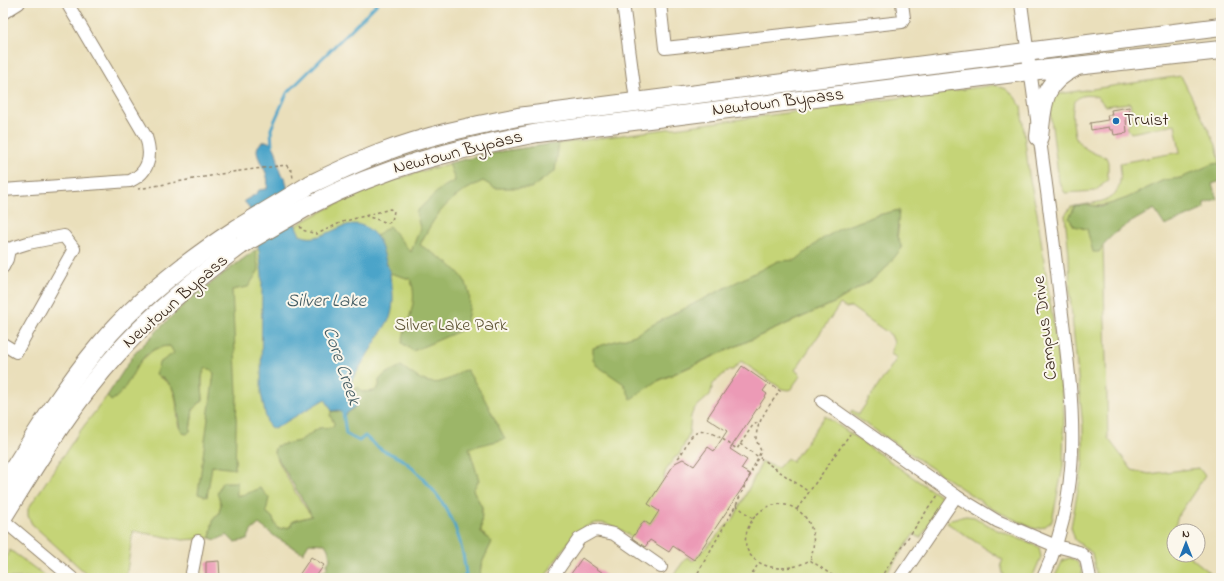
<svg xmlns="http://www.w3.org/2000/svg" width="1224" height="581" font-family="'Indie Flower',sans-serif">
<rect width="100%" height="100%" fill="#fbf7ec"/>
<filter id="ink" filterUnits="userSpaceOnUse"><feTurbulence type="fractalNoise" baseFrequency=".025" numOctaves="2"/><feDisplacementMap in="SourceGraphic" scale="8" xChannelSelector="R" yChannelSelector="G"/><feConvolveMatrix kernelMatrix="1 2 1 2 8 2 1 2 1" color-interpolation-filters="sRGB"/></filter>
<filter id="wash" filterUnits="userSpaceOnUse"><feTurbulence type="fractalNoise" baseFrequency=".012" numOctaves="4" result="noise"/><feDisplacementMap in="SourceGraphic" scale="16" xChannelSelector="R" yChannelSelector="G"/><feGaussianBlur stdDeviation="0.9" result="paint"/><feColorMatrix in="noise" values="0 0 0 0 0 0 0 0 0 0 0 0 0 0 0 0 0 1.4 0 .05"/><feComposite in="paint" operator="in"/></filter>
<g filter="url(#wash)">
<rect width="100%" height="100%" fill="#eadfbb"/>
<g fill="#c5d477" stroke="#807f4a" fill-rule="evenodd">
<path d="M1181,76L1216,145L1220,163C1206,165 1194,175 1180,178C1174,180 1168,179 1162,181C1138,192 1115,209 1088,205L1081,228L1087,229L1099,252L1103,244L1108,438L1132,470L1149,474L1199,468L1205,476L1178,516L1174,530V555H1188L1217,578H1097L1092,553L1075,540L1071,527L1083,463V427L1070,296L1069,255L1065,215L1071,207C1104,200 1124,205 1120,163L1180,152L1175,124L1131,133L1127,127L1133,118L1130,103L1105,106L1098,97C1075,91 1071,102 1073,122C1074,128 1074,135 1077,140C1083,149 1096,155 1106,157L1108,162V180L1095,191L1065,193L1059,182L1049,103L1051,95Z"/>
<path d="M995,85L1006,89L1014,96L1021,106L1029,175L1037,213L1057,349L1064,413L1063,467L1052,521L1044,527L1035,529L992,509L850,413L852,410L859,414L897,358L891,354L894,342L891,335L851,307L846,308L840,304L795,370L801,375L790,390L782,389L741,361L733,370H728L713,384L710,395L694,409L691,416L689,435L679,455L674,458L665,472L659,511L650,525L644,521L633,538C622,531 612,523 599,523C576,522 556,561 544,578H480L481,565L491,542L481,532L482,507L473,490L276,446L274,452C285,474 297,498 312,516L293,521L290,527L278,529L272,517L266,512L260,488C247,494 234,497 221,504L219,513L213,520L210,538L183,540L133,531L126,578H91L32,524L28,516V509L77,435L107,396L111,401L129,381L137,364L158,346H170L175,353L168,358L159,377C185,390 171,414 183,433L190,431L193,409L203,400C203,391 199,375 206,368L210,369L214,373L207,433L212,466L235,468L224,273C273,236 328,205 386,183C424,169 464,160 503,151ZM899,226C897,237 896,251 891,260C883,278 852,291 836,302L656,382Z"/>
<path d="M825,416L944,499L936,516L920,538L914,534L883,578H671L687,557L693,561L734,518L762,462L778,468L787,458L792,462Z"/>
<path d="M966,516L974,517L995,529L1039,547L1041,557L1032,578H1004L1001,564L1003,560L947,523L951,519Z"/>
<path d="M10,550L48,578H3V562Z"/>
<path d="M1070,558C1080,562 1081,567 1083,578H1054L1063,560Z"/>
</g>
<g fill="#9cb668" stroke="#6c7043">
<path d="M559,143L555,171L531,188H495L483,181C450,196 436,212 420,245C458,269 481,280 464,329L413,351L402,343C406,322 420,301 410,279L390,273L376,236L389,226L411,252L420,228L416,212L441,188L455,181L449,163L503,151Z"/>
<path d="M1220,163L1221,181L1212,184L1217,199L1204,203V209L1165,226L1154,209C1136,220 1109,232 1099,252H1093L1087,229L1074,226L1069,218L1075,206L1088,205L1101,207L1127,198L1164,180L1181,178L1212,164Z"/>
<path d="M899,210L897,236L902,248C895,256 889,265 881,273C870,283 849,293 836,302L655,382L631,399L624,384L596,365L593,359V348L635,335L654,324L778,261L796,260L819,241L841,228L878,215Z"/>
<path d="M255,250L259,270L248,287L232,290L237,392L235,469L212,466L207,497L198,494L214,373L210,369L206,368C199,375 203,391 203,400L193,409L190,431L187,434L183,433L181,430L175,392L167,381L156,374L159,363L174,353L170,346C133,347 136,386 111,401L107,396L135,353L185,303Z"/>
<path d="M401,366C418,378 429,389 451,378C458,374 458,371 467,370L482,394L505,439L469,448L479,480L473,490L482,507L481,532L492,542L481,565L480,578H322L321,573L327,569V564L330,560L329,551L325,544L309,543L303,553L277,538L259,524L251,531L247,540L234,542L227,535L216,540L210,538L213,520L219,513L221,504L217,493L222,482H237V496H241L260,488L269,498L266,512L272,517L278,529L290,527L293,521L312,516L274,452L276,446L299,441L319,428L333,427L334,423L330,415L332,411L349,412L357,405L353,392L358,387L362,392L375,391L379,386V380L385,374Z"/>
</g>
<path fill="#4ca4c9" stroke="#446774" d="M266,141C279,145 277,164 281,175L285,177L295,224L300,235C327,248 349,204 376,236C382,243 386,264 390,273C390,279 391,281 392,286C394,296 393,309 390,318L349,385L357,405L345,415L339,410L332,411L325,399L274,429L270,427L267,423L261,393L262,274L259,251L249,207L244,201L256,194L259,190L267,189C268,183 268,179 266,173C262,163 248,146 266,141Z"/>
<g fill="none" stroke-linecap="round" stroke-linejoin="round">
<g stroke="#4ca4c9" stroke-width="3">
<path d="M272,148L271,129L287,93L378,3"/>
<path d="M343,412L346,434L359,441L365,436C370,441 376,446 382,450C390,454 400,457 407,463C443,495 461,525 466,574L463,578"/>
</g>
</g>
<g id="blocks">
<g fill="#ec9ab6">
<path d="M1129,107L1131,117L1126,118L1127,133L1114,135L1113,130H1110L1109,127L1091,130L1090,123L1108,120L1107,115H1112L1111,110Z"/>
<path d="M742,366L768,384L763,391L767,394L730,449L747,460L741,469L751,475L694,560L673,546L669,552L650,540L645,547L632,538L644,521L650,525L659,511L648,504L675,463L683,459L694,466L708,447L714,451L727,431L707,418Z"/>
<path d="M311,557L324,565L315,578H297Z"/>
<path d="M582,558L610,578H568Z"/>
<path d="M219,561L220,578H206V562Z"/>
</g>
</g>
</g>
<g filter="url(#ink)">
<use href="#blocks" fill-opacity="0" stroke="#92846c" stroke-width="1"/>
<g fill="none" stroke-linecap="round" stroke-linejoin="round">
<defs>
<g id="minor">
<path d="M623,3L636,101"/>
<path d="M660,3L665,48L902,22L904,18L902,3"/>
<path d="M1021,3C1033,96 1048,188 1058,281C1070,386 1089,478 1043,578"/>
<path d="M3,13L19,3"/>
<path d="M3,190L130,181C150,172 152,155 146,137L67,3"/>
<path d="M3,247L9,249L7,259L3,267"/>
<path d="M3,344L16,352L74,249L64,236L28,243L9,249"/>
<path d="M822,401L956,496L997,521L1056,546L1079,552L1086,558L1090,578"/>
<path d="M3,520L72,578"/>
<path d="M191,578L198,541"/>
<path d="M552,578L579,539L595,530L614,534L661,567"/>
<path d="M900,578L956,496"/>
</g>
<g id="highway">
<path d="M1039,137C1043,104 1041,84 1074,68"/>
<path d="M311,184C334,173 357,162 381,153C425,136 472,126 518,117L1221,27"/>
<path d="M312,204C384,167 459,148 538,133L1030,71L1221,50"/>
<path d="M3,486C33,438 63,389 99,346C138,299 187,261 238,228"/>
<path d="M3,517C38,461 72,403 116,355C153,313 196,278 241,245"/>
</g>
</defs>
<use href="#minor" stroke="#92846c" stroke-width="14"/>
<use href="#highway" stroke="#92846c" stroke-width="20"/>
<g stroke="#92846c" stroke-width="1.5" stroke-dasharray="3 3" stroke-linecap="butt">
<path d="M138,189L232,172L286,165L292,171L293,179"/>
<path d="M300,226L302,230L317,234L342,222L390,209L394,211L392,221L388,223L366,216"/>
<path d="M740,444L809,492"/>
<path d="M678,458C684,452 685,444 691,437C705,422 724,441 737,449L753,425L761,421"/>
<path d="M736,505L753,519C727,558 774,581 810,560L836,578"/>
<path d="M797,509L850,434"/>
<path d="M753,519C778,485 827,515 810,560"/>
<path d="M695,578L736,505L761,451C760,448 757,443 756,439C756,422 770,404 780,391L770,384"/>
<path d="M749,578L757,566"/>
<path d="M880,578L937,496"/>
</g>
<use href="#minor" stroke="#fff" stroke-width="12"/>
<use href="#highway" stroke="#fff" stroke-width="18"/>
<defs>
<g id="highway-bridge">
<path d="M238,228L311,184"/>
<path d="M241,245L312,204"/>
</g>
</defs>
<use href="#highway-bridge" stroke="#92846c" stroke-width="20" stroke-linecap="butt"/>
<use href="#highway-bridge" stroke="#fff" stroke-width="18"/>
</g>
</g>
<circle fill="#1f6fb2" stroke="#fbf7ec" stroke-width="1.5" cx="1116" cy="121" r="4"/>
<g text-anchor="middle" dominant-baseline="central" stroke-width="4" stroke-linejoin="round" paint-order="stroke">
<g font-size="18" fill="#3b2a1e" stroke="#fbf7ec">
<text transform="translate(778 103) rotate(-7)">Newtown Bypass</text>
<text transform="translate(458 153) rotate(-14)">Newtown Bypass</text>
<text transform="translate(176 302) rotate(-41)">Newtown Bypass</text>
<text transform="translate(1046 328) rotate(-97)">Campus Drive</text>
</g>
<g font-size="18" fill="#3b2a1e" stroke="#fbf7ec" text-anchor="start">
<text x="1124" y="121">Truist</text>
</g>
<g font-size="18" fill="#5e5434" stroke="#fbf7ec">
<text x="451" y="326">Silver Lake Park</text>
</g>
<g font-size="19" font-style="italic" fill="#425b62" stroke="#fbf7ec">
<text x="326" y="301">Silver Lake</text>
<text transform="translate(341 366) rotate(71)">Core Creek</text>
</g>
</g>
<rect width="1224" height="581" fill="none" stroke="#fbf7ec" stroke-width="16"/>
<g transform="translate(1186 543)"><circle r="19" fill="#fbf7ec" stroke="#aea59a"/>
<path d="M0-3L7 15L0 10L-7 15Z" fill="#1f6fb2"/>
<text y="-6" font-size="11" font-weight="bold" text-anchor="middle" fill="#3b2a1e">N</text>
</g>
</svg>
